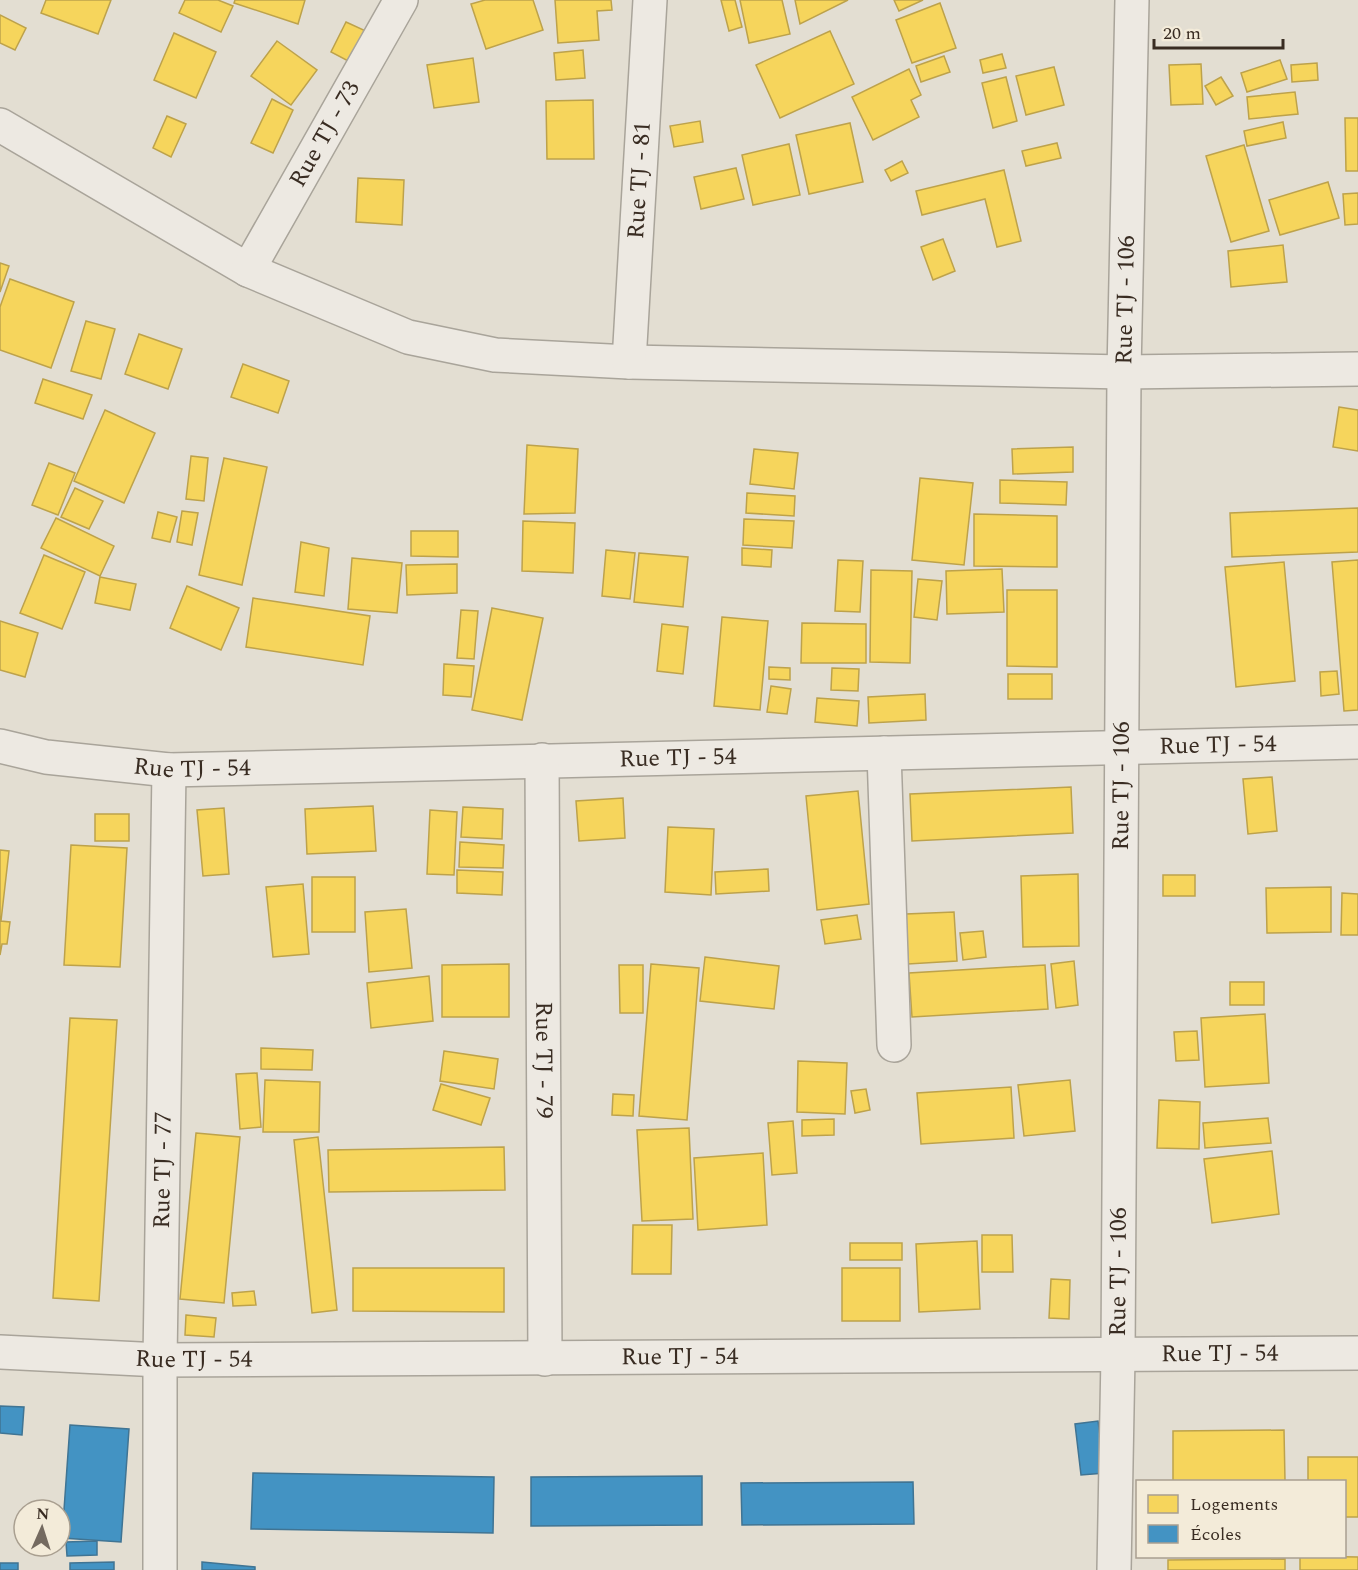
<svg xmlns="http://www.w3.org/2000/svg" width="1358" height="1570" font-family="Spectral,serif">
<rect width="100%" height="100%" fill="#e3ded2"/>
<g fill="#f6d55c" stroke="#bda24b" stroke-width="1.5">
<path d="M46,0H111L98,34L41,13Z"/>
<path d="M185,0H218L233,6L221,32L179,13Z"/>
<path d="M235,0H305L298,24L234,3Z"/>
<path d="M485,0H533L543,30L486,49L471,4Z"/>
<path d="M555,0H611L612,10L597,11L599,40L558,43Z"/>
<path d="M721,0H735L742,27L729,31Z"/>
<path d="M740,0H782L790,34L749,43Z"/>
<path d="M795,0H848L800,24Z"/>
<path d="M894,0H923L899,11Z"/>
<path d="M940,3L956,48L912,63L896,20Z"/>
<path d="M0,15L26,28L15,50L0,43Z"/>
<path d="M346,22L368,32L352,63L331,52Z"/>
<path d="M830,31L854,84L780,118L756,65Z"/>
<path d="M174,33L216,52L196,98L154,80Z"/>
<path d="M277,41L317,70L291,105L251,76Z"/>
<path d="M583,50L585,78L556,80L554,53Z"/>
<path d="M1002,54L1006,68L983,73L980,60Z"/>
<path d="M944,56L950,72L921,82L916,66Z"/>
<path d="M473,58L479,102L434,108L427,65Z"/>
<path d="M1280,60L1287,79L1247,92L1241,73Z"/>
<path d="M1317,63L1318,80L1292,82L1291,65Z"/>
<path d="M1201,64L1203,104L1171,105L1169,65Z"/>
<path d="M1054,67L1064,105L1026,115L1016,76Z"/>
<path d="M909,69L921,95L911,100L919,117L873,140L852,97Z"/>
<path d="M1006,77L1017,121L993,128L982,83Z"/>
<path d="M1221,77L1233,96L1216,105L1205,86Z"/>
<path d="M1295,92L1298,114L1249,119L1247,97Z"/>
<path d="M272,99L293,110L273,153L251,143Z"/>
<path d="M593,100L594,159H547L546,101Z"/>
<path d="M167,116L186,124L171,157L153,148Z"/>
<path d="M1345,118H1358V171H1346Z"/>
<path d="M700,121L703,142L674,147L670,126Z"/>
<path d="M1283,122L1286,138L1247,146L1244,131Z"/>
<path d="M850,123L863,182L809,194L796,135Z"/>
<path d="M1057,143L1061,158L1026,166L1022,151Z"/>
<path d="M789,144L800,195L753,205L742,155Z"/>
<path d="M1244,145L1269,231L1231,242L1206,156Z"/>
<path d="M902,161L908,173L891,181L885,170Z"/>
<path d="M736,168L744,199L701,209L694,177Z"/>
<path d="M1004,170L1021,241L997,247L985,199L922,215L916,191Z"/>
<path d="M358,178L404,180L402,225L356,222Z"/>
<path d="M1328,182L1339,218L1280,235L1269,200Z"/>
<path d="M1358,193V224L1345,225L1343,194Z"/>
<path d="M943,239L955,271L933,280L921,247Z"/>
<path d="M1283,245L1287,282L1231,287L1228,251Z"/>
<path d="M0,263L9,266L0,292Z"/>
<path d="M10,279L74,302L51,368L0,350V307Z"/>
<path d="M86,321L115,329L101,379L71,371Z"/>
<path d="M139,334L182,349L168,389L125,374Z"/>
<path d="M243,364L289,381L278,413L231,397Z"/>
<path d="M43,379L92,395L83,419L35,403Z"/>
<path d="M1339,407L1358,410V451L1333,447Z"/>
<path d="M105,410L155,433L124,503L74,481Z"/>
<path d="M527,445L578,449L575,513L524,514Z"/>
<path d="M1073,447V472L1013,474L1012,449Z"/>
<path d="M754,449L798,453L794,489L750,484Z"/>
<path d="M191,456L208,458L204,501L186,499Z"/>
<path d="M224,458L267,467L242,585L199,575Z"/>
<path d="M49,463L75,473L58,515L32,505Z"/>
<path d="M920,478L973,483L964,565L912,560Z"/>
<path d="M1000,480L1067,482L1066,505L1000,503Z"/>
<path d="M75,488L103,501L89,529L61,517Z"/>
<path d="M747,493L795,496L794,516L746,513Z"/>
<path d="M1358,508V552L1232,557L1230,513Z"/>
<path d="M182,511L198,513L192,545L177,542Z"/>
<path d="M158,512L177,517L170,542L152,538Z"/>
<path d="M974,514L1057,516V567L974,566Z"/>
<path d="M56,518L114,546L100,576L41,548Z"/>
<path d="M744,519L794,521L792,548L743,545Z"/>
<path d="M523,521L575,523L573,573L522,571Z"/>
<path d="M411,531H458V557L411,556Z"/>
<path d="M301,542L329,548L324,596L295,592Z"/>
<path d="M742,548L772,550L771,567L742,565Z"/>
<path d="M606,550L635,553L630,599L602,596Z"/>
<path d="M639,553L688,557L683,607L634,602Z"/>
<path d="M44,555L85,572L62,629L20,613Z"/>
<path d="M352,558L402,563L397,613L348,609Z"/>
<path d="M838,560L863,561L860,612L835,611Z"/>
<path d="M1358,560V710L1344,711L1332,562Z"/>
<path d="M1284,562L1295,681L1236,687L1225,567Z"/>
<path d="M457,564V593L407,595L406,565Z"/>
<path d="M1002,569L1004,612L947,614L946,571Z"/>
<path d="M871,570L912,571L910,663L870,662Z"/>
<path d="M100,577L136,584L130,610L95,603Z"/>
<path d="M918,579L942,581L937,620L914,617Z"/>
<path d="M187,586L239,608L221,650L170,628Z"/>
<path d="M1007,590H1057V667L1007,666Z"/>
<path d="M253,598L370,616L363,665L246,647Z"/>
<path d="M492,608L543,618L522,720L472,710Z"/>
<path d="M461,610L478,611L474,659L457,658Z"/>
<path d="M722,617L768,621L760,710L714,706Z"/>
<path d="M0,621L38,633L25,677L0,670Z"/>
<path d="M802,623L866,624V663H801Z"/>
<path d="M662,624L688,627L683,674L657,671Z"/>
<path d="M444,664L474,666L471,697L443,695Z"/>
<path d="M769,667L790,668V680L769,679Z"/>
<path d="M832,668L859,669L858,691L831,690Z"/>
<path d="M1337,671L1339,694L1321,696L1320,672Z"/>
<rect x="1008" y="674" width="44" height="25"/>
<path d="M771,686L791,689L787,714L767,712Z"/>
<path d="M925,694L926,720L869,723L868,697Z"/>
<path d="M817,698L859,701L857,726L815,722Z"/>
<path d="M1272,777L1277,831L1248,834L1243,779Z"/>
<path d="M1071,787L1073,833L912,841L910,794Z"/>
<path d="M858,791L869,904L817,910L806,796Z"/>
<path d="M623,798L625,838L579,841L576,801Z"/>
<path d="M373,806L376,851L307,854L305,809Z"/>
<path d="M463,807L503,809L502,839L461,837Z"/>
<path d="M224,808L229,874L203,876L197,810Z"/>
<path d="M430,810L457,812L454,875L427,874Z"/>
<rect x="95" y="814" width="34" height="27"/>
<path d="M668,827L714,829L711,895L665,892Z"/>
<path d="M460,842L504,845L503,868L459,867Z"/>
<path d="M71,845L127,848L120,967L64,965Z"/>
<path d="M0,850L9,851L1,921L10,922L7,944H2L0,955Z"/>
<path d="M768,869L769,891L716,894L715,872Z"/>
<path d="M457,870L503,872L502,895L457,893Z"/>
<path d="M1078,874L1079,946L1023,947L1021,876Z"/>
<rect x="1163" y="875" width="32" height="21"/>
<rect x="312" y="877" width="43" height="55"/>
<path d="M303,884L309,954L273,957L266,887Z"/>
<path d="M1331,887V932L1267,933L1266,888Z"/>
<path d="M1342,893L1358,894V935H1341Z"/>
<path d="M406,909L412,968L369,972L365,912Z"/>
<path d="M954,912L957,961L908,964L906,914Z"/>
<path d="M857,915L861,939L825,944L821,920Z"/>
<path d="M983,931L986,957L963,960L960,933Z"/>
<path d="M705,957L779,966L774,1009L700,1001Z"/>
<path d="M1074,961L1078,1005L1056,1008L1051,964Z"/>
<path d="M509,964V1017H442V965Z"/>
<path d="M651,964L699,968L687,1120L639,1116Z"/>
<path d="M619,965H643V1013H620Z"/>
<path d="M1045,965L1048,1009L912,1017L909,973Z"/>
<path d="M429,976L433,1021L371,1028L367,983Z"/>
<rect x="1230" y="982" width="34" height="23"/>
<path d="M1265,1014L1269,1083L1205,1087L1201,1018Z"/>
<path d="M70,1018L117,1020L99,1301L53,1298Z"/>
<path d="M1197,1031L1199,1060L1176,1061L1174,1032Z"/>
<path d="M261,1048L313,1050L312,1070L261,1069Z"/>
<path d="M444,1051L498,1059L494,1089L440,1081Z"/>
<path d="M798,1061L847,1063L845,1114L797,1112Z"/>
<path d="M257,1073L261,1127L240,1129L236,1074Z"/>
<path d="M265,1080L320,1082L319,1132H263Z"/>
<path d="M1070,1080L1075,1131L1024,1136L1018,1085Z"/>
<path d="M441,1084L490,1098L481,1125L433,1110Z"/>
<path d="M1011,1087L1014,1138L921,1144L917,1093Z"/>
<path d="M866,1089L870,1110L855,1113L851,1091Z"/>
<path d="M613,1094L634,1095L633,1116L612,1115Z"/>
<path d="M1159,1100L1200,1102L1199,1149L1157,1148Z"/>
<path d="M1268,1118L1271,1143L1205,1148L1203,1123Z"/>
<path d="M834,1119V1135L802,1136V1120Z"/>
<path d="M793,1121L797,1173L772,1175L768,1123Z"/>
<path d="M689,1128L693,1219L642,1221L637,1130Z"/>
<path d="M196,1133L240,1137L224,1303L180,1299Z"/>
<path d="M318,1137L337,1310L312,1313L294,1140Z"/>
<path d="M504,1147L505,1190L329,1192L328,1150Z"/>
<path d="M1272,1151L1279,1214L1212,1223L1204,1159Z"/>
<path d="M763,1153L767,1225L698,1230L694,1158Z"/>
<path d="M633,1225H672L671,1274H632Z"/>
<path d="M982,1235H1012L1013,1272H982Z"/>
<path d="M977,1241L980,1309L919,1312L916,1244Z"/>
<rect x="850" y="1243" width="52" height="17"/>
<path d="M353,1268H504V1312L353,1311Z"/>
<rect x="842" y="1268" width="58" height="53"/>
<path d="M1051,1279L1070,1280L1069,1319L1049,1318Z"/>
<path d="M254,1291L256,1305L233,1306L232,1293Z"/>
<path d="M186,1315L216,1318L214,1337L185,1335Z"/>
<path d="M1284,1430L1285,1481H1173V1431Z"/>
<path d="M1308,1457H1358V1517H1344V1482H1308Z"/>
<path d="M1300,1556L1358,1557V1570H1300Z"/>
<path d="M1285,1559V1570H1168V1560Z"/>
</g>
<g fill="#4393c3" stroke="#407493" stroke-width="1.5">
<path d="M0,1406L24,1407L22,1435L0,1433Z"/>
<path d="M1098,1421L1105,1473L1081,1475L1075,1424Z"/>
<path d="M70,1425L129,1429L121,1542L62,1538Z"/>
<path d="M253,1473L494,1477L493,1533L251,1529Z"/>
<path d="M702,1476V1525L531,1526V1477Z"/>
<path d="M913,1482L914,1524L742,1525L741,1483Z"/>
<path d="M97,1541V1555L67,1556L66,1542Z"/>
<path d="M114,1562V1570H70V1563Z"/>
<path d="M202,1562L255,1567V1570H202Z"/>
<rect x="0" y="1563" width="18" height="7"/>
</g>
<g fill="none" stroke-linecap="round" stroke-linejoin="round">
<defs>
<g id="minor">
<path d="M0,125L248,270L408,337L495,355L629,362L1124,372L1358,369"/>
<path id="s1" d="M248,270L401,0"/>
<path id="s2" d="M629,362L650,0"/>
<path id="s3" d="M0,746L46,757L169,770L1358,742"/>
<path d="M884,753L894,1045"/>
<path id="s4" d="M542,760L545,1359"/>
<path id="s5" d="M0,1352L160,1360L1358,1353"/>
<path id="s6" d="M160,1570V1360L169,770"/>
<path id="s7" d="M1114,1570L1118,1356L1124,372L1132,0"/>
</g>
</defs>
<use href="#minor" stroke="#a9a49a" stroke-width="36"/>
<use href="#minor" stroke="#ede9e2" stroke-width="33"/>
</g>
<g text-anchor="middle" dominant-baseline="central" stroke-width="6" stroke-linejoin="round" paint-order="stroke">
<g font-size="24" fill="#392c22" stroke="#f3ebd9">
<text stroke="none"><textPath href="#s1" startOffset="156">Rue TJ - 73</textPath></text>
<text stroke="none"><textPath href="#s2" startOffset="182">Rue TJ - 81</textPath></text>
<text stroke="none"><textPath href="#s7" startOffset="1270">Rue TJ - 106</textPath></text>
<text stroke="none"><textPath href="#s3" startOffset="1220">Rue TJ - 54</textPath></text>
<text stroke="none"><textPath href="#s3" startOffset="680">Rue TJ - 54</textPath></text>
<text stroke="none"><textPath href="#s3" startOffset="194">Rue TJ - 54</textPath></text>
<text stroke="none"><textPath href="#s7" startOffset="784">Rue TJ - 106</textPath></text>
<text stroke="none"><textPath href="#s4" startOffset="300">Rue TJ - 79</textPath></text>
<text stroke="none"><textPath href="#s6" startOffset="400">Rue TJ - 77</textPath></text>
<text stroke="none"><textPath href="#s7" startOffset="298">Rue TJ - 106</textPath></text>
<text stroke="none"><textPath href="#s5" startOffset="1220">Rue TJ - 54</textPath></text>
<text stroke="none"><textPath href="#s5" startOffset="194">Rue TJ - 54</textPath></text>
<text stroke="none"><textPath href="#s5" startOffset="680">Rue TJ - 54</textPath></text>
</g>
</g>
<rect x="1136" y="1480" width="210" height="78" fill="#f3ebd9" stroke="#a99f90" stroke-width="1.5"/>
<rect x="1148" y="1495" width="30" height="18" fill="#f6d55c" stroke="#a99f90" stroke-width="1.5"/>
<text x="1190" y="1510" font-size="18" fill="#392c22">Logements</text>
<rect x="1148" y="1525" width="30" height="18" fill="#4393c3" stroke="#a99f90" stroke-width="1.5"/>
<text x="1190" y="1540" font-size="18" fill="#392c22">Écoles</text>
<g transform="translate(42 1528) rotate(3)"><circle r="28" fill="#f3ebd9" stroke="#a99f90" stroke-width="1.5"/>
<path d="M0-4.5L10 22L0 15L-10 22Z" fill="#746a60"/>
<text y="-9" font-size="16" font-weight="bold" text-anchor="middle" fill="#392c22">N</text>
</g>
<path d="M1154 39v9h129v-9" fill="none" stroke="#392c22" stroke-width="3"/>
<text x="1163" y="39" font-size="18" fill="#392c22" stroke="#f3ebd9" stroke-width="4.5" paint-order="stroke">20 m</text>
</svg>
